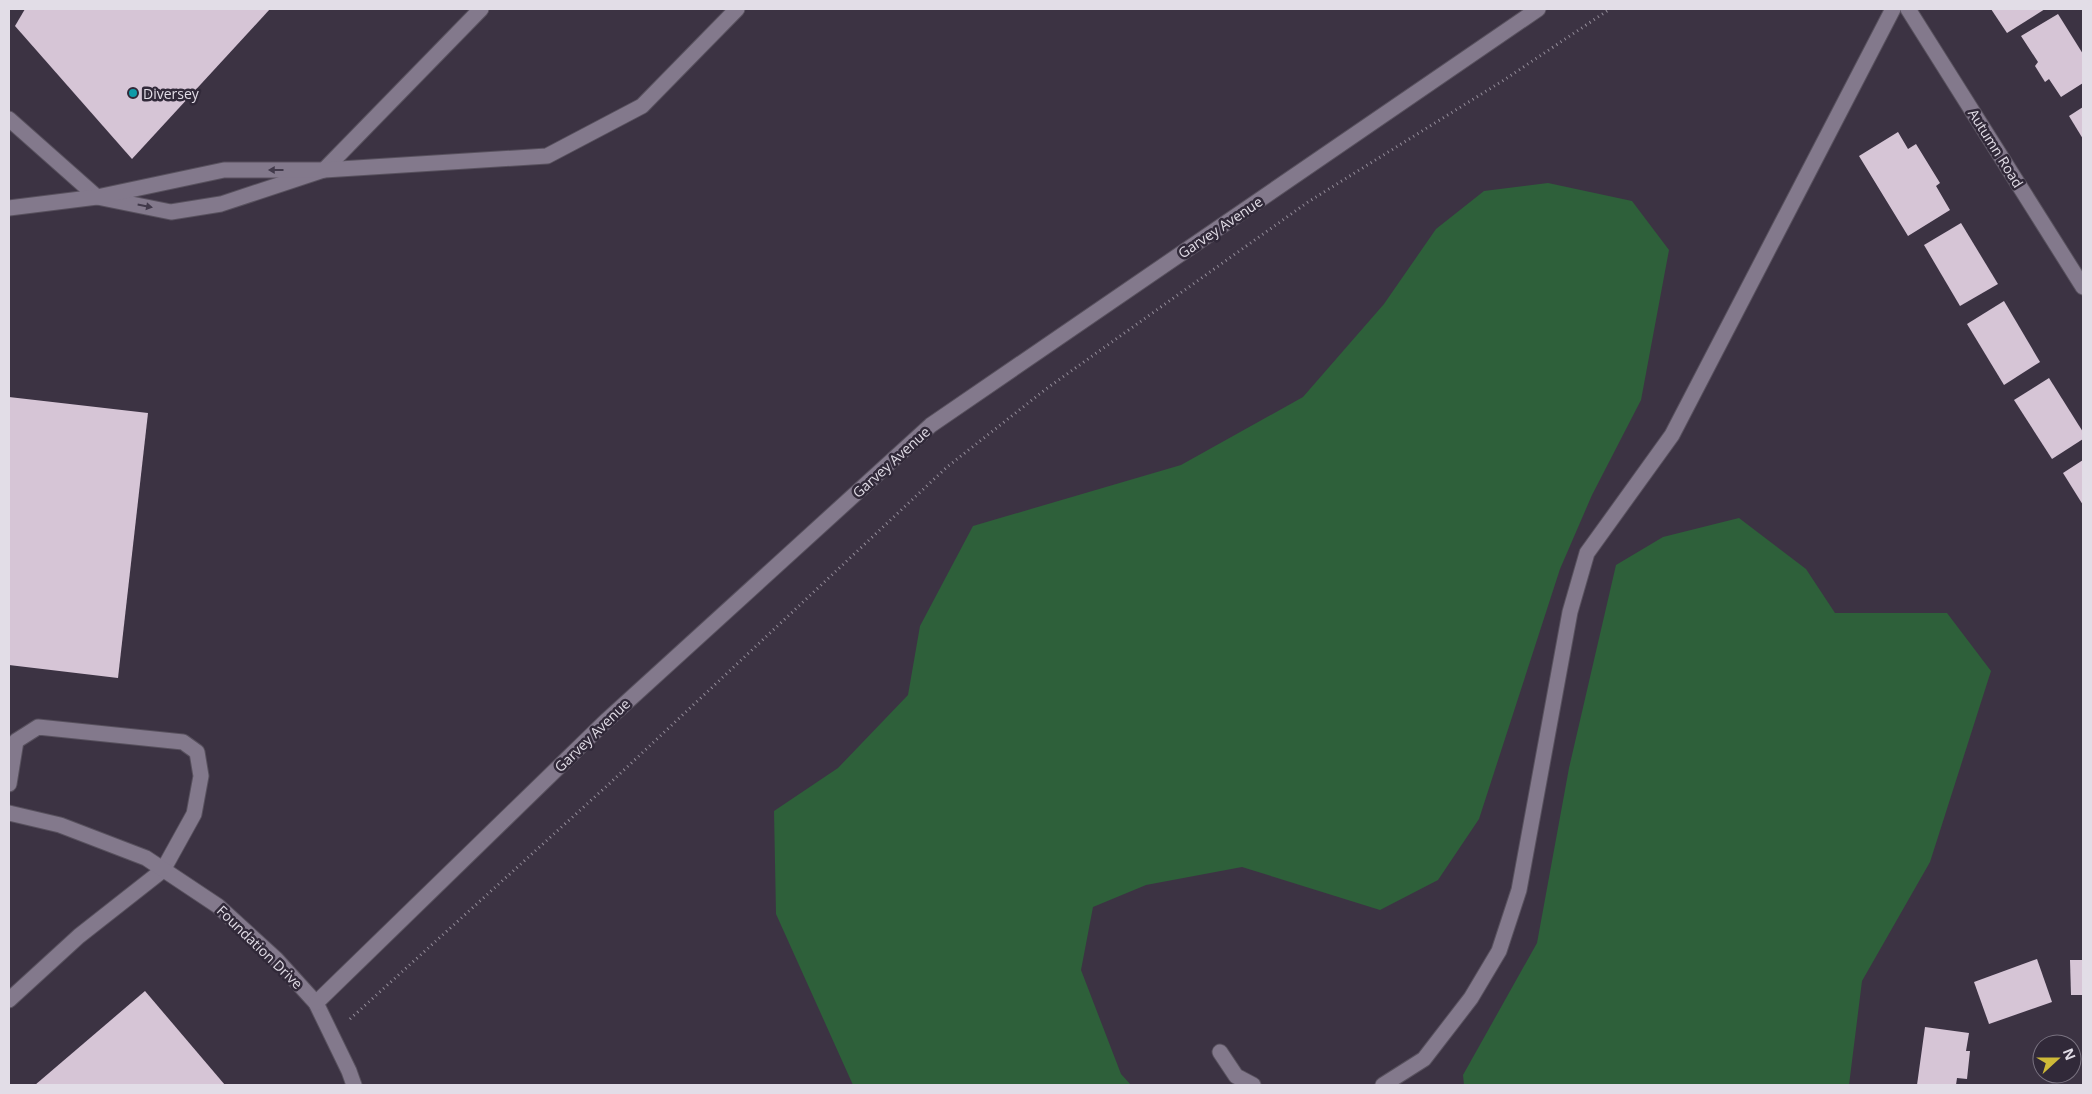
<svg xmlns="http://www.w3.org/2000/svg" width="2092" height="1094" font-family="'Open Sans',sans-serif">
<rect width="100%" height="100%" fill="#3c3343"/>
<g fill="#2e603a">
<path d="M1548,183L1632,201L1669,250L1641,400L1592,495L1560,569L1479,819L1438,880L1380,910L1242,867L1146,885L1093,907L1081,970L1121,1074L1131,1085H853L776,914L774,811L838,768L908,695L920,626L973,526L1181,465L1303,397L1384,304L1436,229L1484,191Z"/>
<path d="M1739,518L1806,569L1835,613H1947L1991,671L1930,862L1862,981L1849,1085H1464L1463,1075L1537,943L1569,768L1616,565L1663,537Z"/>
</g>
<g fill="#d6c5d6">
<path d="M25,9H270L132,159L15,26Z"/>
<path d="M1991,9H2045L2007,33Z"/>
<path d="M2058,14L2083,54V83L2061,97L2049,79L2045,82L2035,66L2038,62L2021,36Z"/>
<path d="M2083,107V139L2069,116Z"/>
<path d="M1898,132L1908,149L1916,144L1940,183L1936,186L1950,210L1908,236L1859,156Z"/>
<path d="M1961,223L1998,284L1960,306L1924,245Z"/>
<path d="M2004,301L2040,362L2004,385L1967,324Z"/>
<path d="M2049,378L2083,432V439L2052,459L2014,400Z"/>
<path d="M9,397L148,413L118,678L9,665Z"/>
<path d="M2083,460V505L2063,473Z"/>
<path d="M2037,959L2052,1002L1989,1024L1974,982Z"/>
<path d="M2070,960H2083V995H2071Z"/>
<path d="M145,991L225,1085H35Z"/>
<path d="M1925,1027L1969,1033L1966,1051H1970L1967,1079L1957,1078L1956,1085H1917Z"/>
</g>
<g fill="none" stroke-linecap="round" stroke-linejoin="round">
<defs>
<g id="lane">
<path d="M9,119L97,197L171,212L221,204L324,170L481,9"/>
<path d="M9,208L97,197L224,170H324L547,156L642,106L737,9"/>
<path d="M9,784L16,741L38,727L183,742L197,752L201,776L194,814L163,870L79,936L9,1000"/>
<path d="M1220,1052L1236,1076L1253,1085"/>
<path d="M1383,1085L1424,1059L1471,998L1499,951L1519,890L1570,612L1587,553L1672,435L1893,9"/>
</g>
<g id="street">
<path d="M1908,9L2083,287"/>
<path d="M9,813L60,825L146,858L218,906L276,959L316,1003L349,1071L354,1085"/>
<path d="M316,1003L607,720L931,425L1538,9"/>
</g>
</defs>
<use href="#lane" stroke="#58515e" stroke-width="17"/>
<use href="#street" stroke="#58515e" stroke-width="17"/>
<path stroke="#948d9a" stroke-width="3" stroke-dasharray="1 4" stroke-linecap="butt" d="M350,1019L609,784L947,467L1046,389L1308,202L1504,80L1610,9"/>
<use href="#lane" stroke="#83798c" stroke-width="15"/>
<use href="#street" stroke="#83798c" stroke-width="15"/>
</g>
<defs><path id="oneway-solid" d="M-6-.8H1V-3.2L6.5 0L1 3.2V.8H-6Z" transform="scale(1.25)"/></defs>
<g fill="#41394a">
<use href="#oneway-solid" transform="translate(276 170) rotate(180)"/>
<use href="#oneway-solid" transform="translate(145 206) rotate(11)"/>
</g>
<circle fill="#0f9aa8" stroke="#312939" stroke-width="2" cx="133" cy="93" r="5"/>
<g text-anchor="middle" dominant-baseline="central" stroke-width="5" stroke-linejoin="round" paint-order="stroke">
<g font-size="14" fill="#e2dde7" stroke="#312939" text-anchor="start">
<text x="143" y="93">Diversey</text>
</g>
<g font-size="14" fill="#e2dde7" stroke="#312939">
<text transform="translate(1996 148) rotate(58)">Autumn Road</text>
<text transform="translate(1220 227) rotate(-34)">Garvey Avenue</text>
<text transform="translate(891 462) rotate(-42)">Garvey Avenue</text>
<text transform="translate(592 735) rotate(-44)">Garvey Avenue</text>
<text transform="translate(260 947) rotate(44)">Foundation Drive</text>
</g>
</g>
<rect width="2092" height="1094" fill="none" stroke="#e2dde7" stroke-width="20"/>
<g transform="translate(2057 1059) rotate(69)"><circle r="24" fill="#312939" stroke="#78717f"/>
<path d="M0-4L9 19L0 12L-9 19Z" fill="#ceb938"/>
<text y="-8" font-size="14" font-weight="bold" text-anchor="middle" fill="#e2dde7">N</text>
</g>
</svg>
